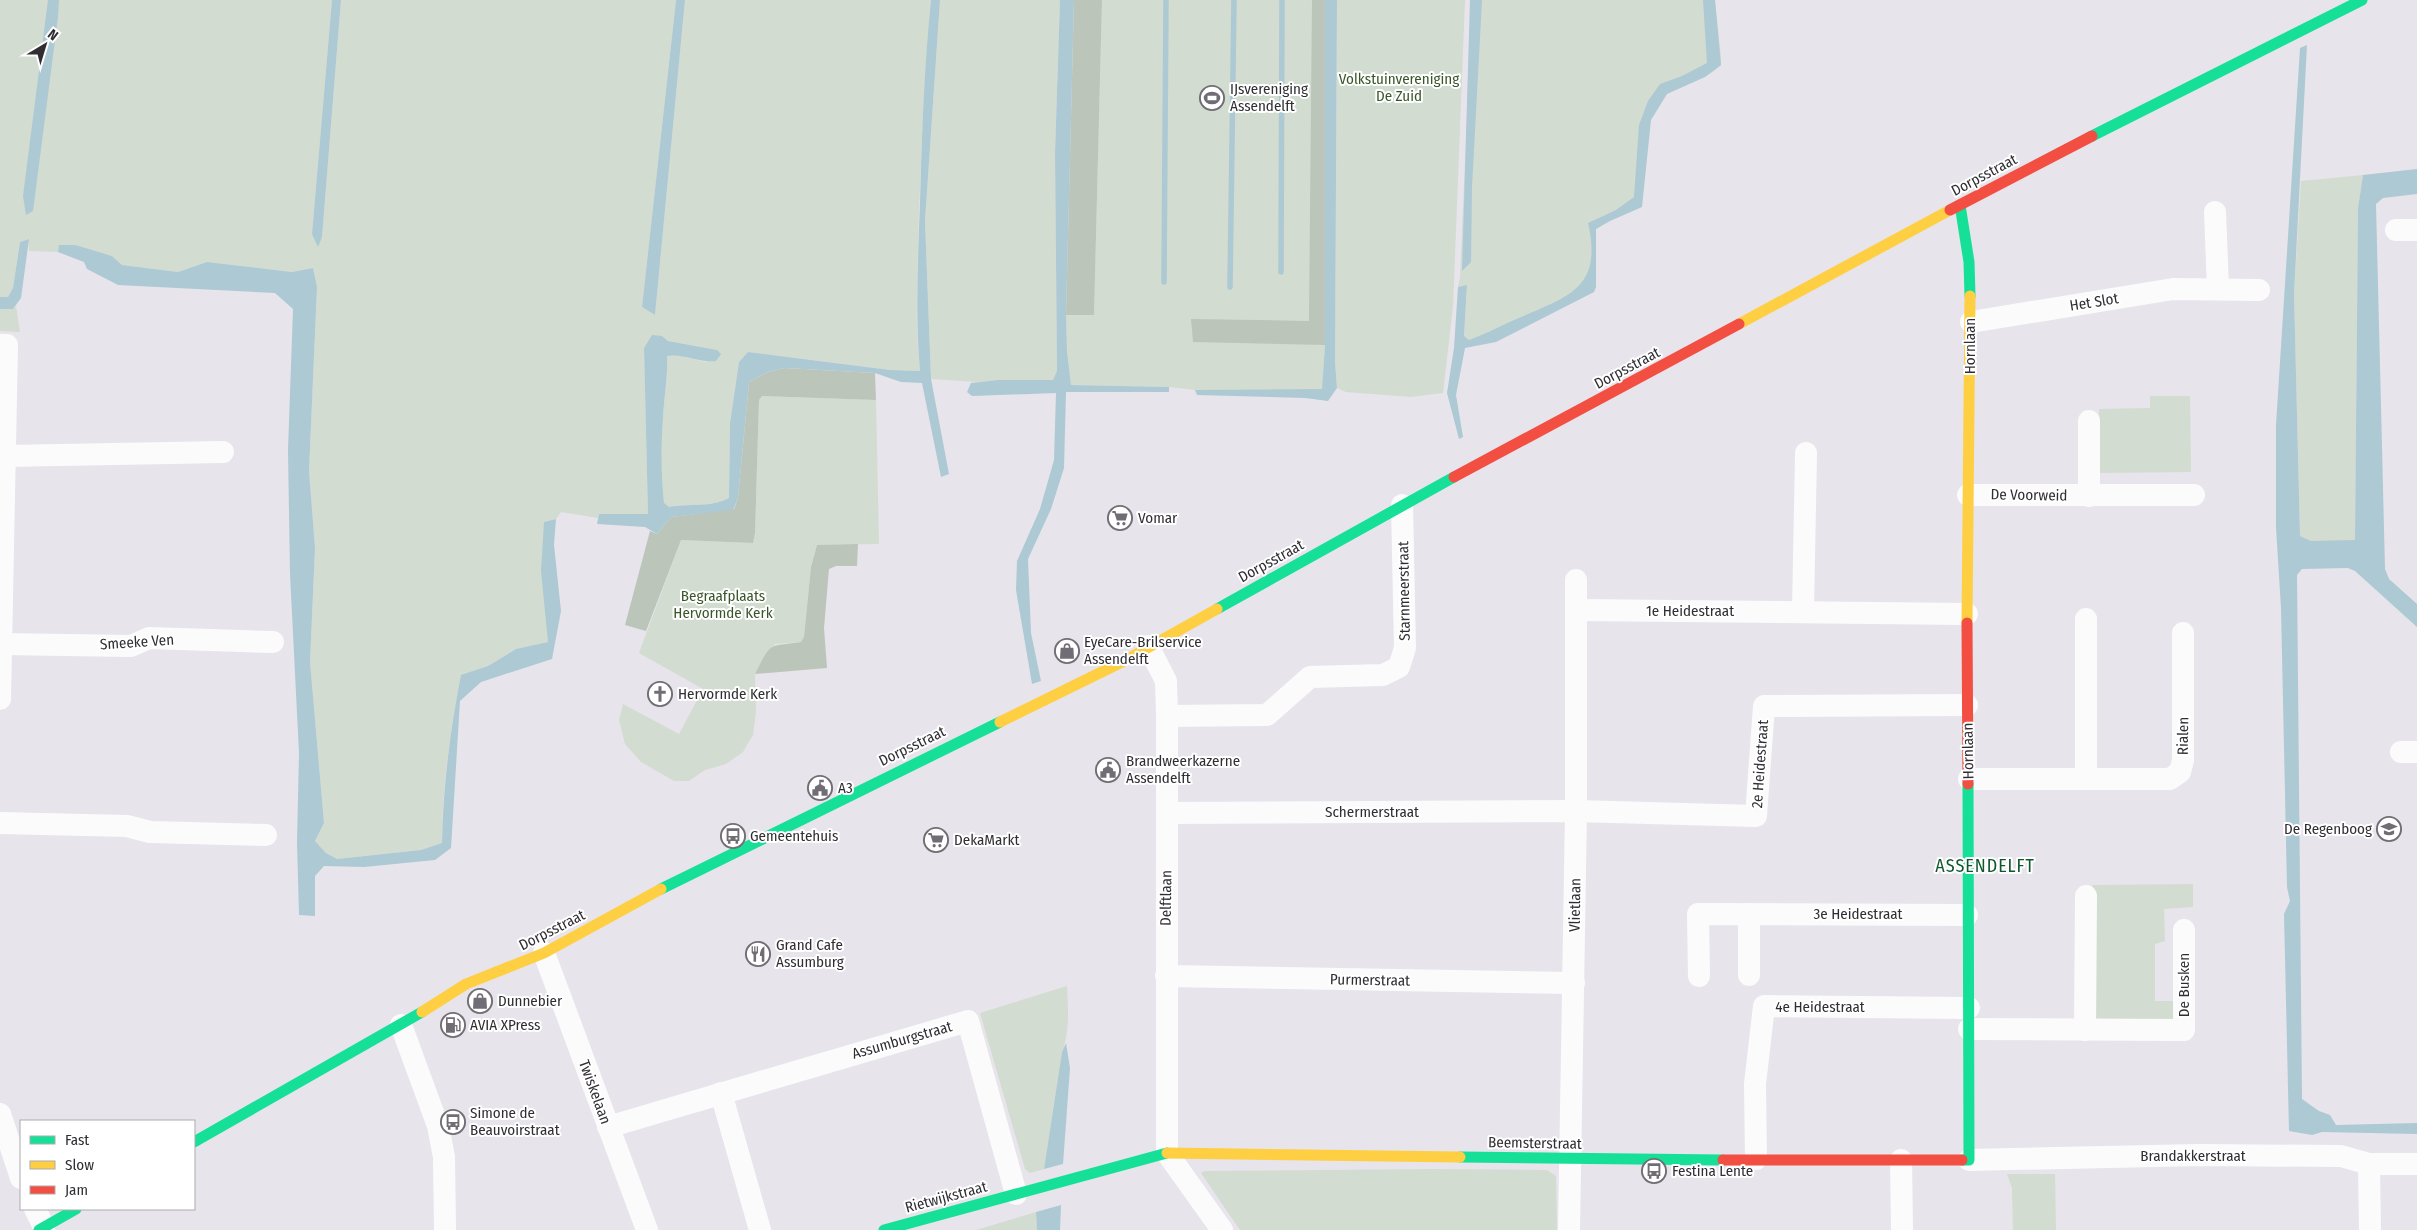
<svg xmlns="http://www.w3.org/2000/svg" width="2417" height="1230" font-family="'Fira Sans Condensed',sans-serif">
<rect width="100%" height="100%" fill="#e7e4ec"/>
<g fill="#d3dcd0">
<path d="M0,0H332L312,234L322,237L341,0H676L642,307L655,315L685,0H931C924,71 922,141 919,212C918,264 914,319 920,371L890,370L748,352L739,362L730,423L729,498C709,508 690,503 669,507L664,504C661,476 661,446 663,418C664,397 668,377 667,356L678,355L705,362L717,350L668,341L662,336L644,348L648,514H599L598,518L561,512L556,519L544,522L548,642L516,649L488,666L461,676C450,731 442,787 442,843L421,850L337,859L326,853L315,841L324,823L310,662L315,548L309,471L317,287L313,268L292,272L207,262L178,272L122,265L112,256L59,245L58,252L29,251L28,239L20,242L13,288L8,297H0Z"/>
<path d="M940,0H1060L1055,153L1057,371L1053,380L976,382L931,379L925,221Z"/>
<path d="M1102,0H1325V345L1322,390H1195L1169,387L1071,385L1067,351L1066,315H1094Z"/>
<path d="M1337,0H1465L1453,306L1443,393L1411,397L1346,392L1337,388L1335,362Z"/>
<path d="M1472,0H1715L1721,57V65C1705,81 1689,80 1671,91C1640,108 1643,176 1641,207L1613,218L1596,229V287L1494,340H1469L1464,336L1467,286L1458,287L1460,277Z"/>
<path d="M2363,175L2358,208L2355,541H2311L2300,536L2294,294L2301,181Z"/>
<path d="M16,306L20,332L0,331V309H13Z"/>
<path d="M762,396L876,400L879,544L817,545L811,567L804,637L802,642L775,644L755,674L756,712L753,735L743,752L726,764L705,770L689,781H674L641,762L625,744L619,720L623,704L679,734L703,689L639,653L681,540L753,543L755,533L759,400Z"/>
<path d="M2150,396H2190L2191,472L2100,473L2099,409L2150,408Z"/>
<path d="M2193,884V907L2164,909L2165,941L2155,944V1001H2175V1022L2095,1020V907L2092,885Z"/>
<path d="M1067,986C1068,1008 1070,1031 1062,1052L1044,1169L1030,1173L1025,1169L980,1013Z"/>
<path d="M1433,1169L1547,1170L1556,1176L1557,1230H1240L1201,1173L1205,1171Z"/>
<path d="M2007,1174H2055L2056,1230H2013L2012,1188Z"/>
<path d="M1036,1212L1037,1230H976Z"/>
</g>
<g fill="#bbc5b9">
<path d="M1074,0H1102L1094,315H1066Z"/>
<path d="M1312,0H1325V345L1193,342L1191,319L1309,321Z"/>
<path d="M785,368L875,373L876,400L762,396L759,400L755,533L753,543L681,540L646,631L625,625L650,531L657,534L671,517L734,509L738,498L749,382L768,372Z"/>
<path d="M858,544L857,566H836L829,569L824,628L827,668L755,674C772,641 767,647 801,642L804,637L811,567L817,545Z"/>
</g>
<g fill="#adc9d3">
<path d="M48,0H59L58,17L33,211L26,215L23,196Z"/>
<path d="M332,0H341L322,237L318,247L312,234Z"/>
<path d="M676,0H685L655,315L642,307Z"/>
<path d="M931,0H940L925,221L931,379L949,474L941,477L922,383L901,382L875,373L785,368L768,372L749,382L738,498L733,510L671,517L657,534L645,527L597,524L599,514H648L644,348L652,335L662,336L668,341L717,350L721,354L716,361C699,363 683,353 667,356C668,377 664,397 663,418C661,446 661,476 664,503L669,507C690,503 710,508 729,498L730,423L739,362L748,352L890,370L920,371C915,315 918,258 920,202C922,135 924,67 931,0Z"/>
<path d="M1060,0H1074L1066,315L1067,351L1071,385L1169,387V392H1066L1064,468L1051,509L1028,559L1031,633L1041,681L1032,684L1016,590L1017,561L1040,509L1054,460L1056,393L972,396L967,392L971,383L999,380H1053L1057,371L1055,153Z"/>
<path d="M1325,0H1337L1335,362L1337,388L1328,401L1305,398L1197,395L1195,390L1322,389L1325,345Z"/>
<path d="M1470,0H1482L1472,187L1471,262L1462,271Z"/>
<path d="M1703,0H1715L1721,65L1705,77L1667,94L1651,120L1642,207L1610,221L1596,229V287L1594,292L1496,342L1465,348L1456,395L1463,437L1459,439L1447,393L1454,348L1458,287L1467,285L1464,336L1469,340C1486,334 1502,325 1519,318C1569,296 1603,288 1588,223L1616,210L1634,197L1639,125L1648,101L1660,84L1682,76L1707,63Z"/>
<path d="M2307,45L2294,294L2300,536L2311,541L2355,540L2358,208L2363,175L2417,169V194L2383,198L2376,204L2385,569L2389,579L2417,604V627L2355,571L2348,568L2302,569L2297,575L2302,1099L2319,1111L2330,1115L2336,1125L2417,1123V1134L2322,1132L2312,1135L2289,1131L2284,914L2290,901L2287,887L2281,608L2276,527V425L2300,48Z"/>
<path d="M29,239L21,298L13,309H0V297H8L13,288L20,242Z"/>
<path d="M59,245H75L112,256L122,265L178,272L207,262L292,272L313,268L317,287L309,471L315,548L310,662L324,823L315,841L326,853L337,859L421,850L442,843C443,786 450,731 461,675L488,666L516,649L548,642L541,571L544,522L556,519L554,545L561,611L552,659L481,682L460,701L451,848L435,860L364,867L324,866L315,876V916L299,915L297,842L299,753L290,574L288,450L293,309L275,293L118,285L87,269L84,262L58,252Z"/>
<path d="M1066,1043L1070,1068L1063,1164L1044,1169L1062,1052Z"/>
<path d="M1061,1205L1060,1230H1037L1036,1212Z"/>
</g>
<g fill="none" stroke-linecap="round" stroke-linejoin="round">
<g stroke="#adc9d3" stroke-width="5.5">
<path d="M1281,272L1282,0"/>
<path d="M1164,282L1166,0"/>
<path d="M1230,287L1234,0"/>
</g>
<g stroke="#fbfbfc" stroke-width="22">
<path d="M2215,212L2218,289"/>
<path d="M2396,230H2417"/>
<path d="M1971,322L2173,289L2259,290"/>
<path d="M0,345H7L0,699"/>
<path d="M2089,421V496"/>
<path d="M6,456L223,452"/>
<path d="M1968,495H2194"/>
<path d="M1576,610L1967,614"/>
<path d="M1803,612L1806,453"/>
<path d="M2,644L131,646L149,638L273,642"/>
<path d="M1148,646L1166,681L1167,716V1153L1222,1230"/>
<path d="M1167,716L1267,715L1310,677L1383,675L1399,667L1405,648L1402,505"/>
<path d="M2401,752H2417"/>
<path d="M1969,779H2170L2180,772L2183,760V633"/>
<path d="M2086,779V619"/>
<path d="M1167,813L1576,811L1756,816L1764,706L1967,705"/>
<path d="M0,823L127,826L150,832L266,835"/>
<path d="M1749,914V975"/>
<path d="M544,953L647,1230"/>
<path d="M1166,976L1574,983"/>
<path d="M1699,976L1698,914L1967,915"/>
<path d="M401,1025L438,1126L444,1157L445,1230"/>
<path d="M1969,1029L2184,1030V930"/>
<path d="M2085,1030L2086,896"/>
<path d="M721,1093L760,1230"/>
<path d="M0,1114L21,1178"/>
<path d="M608,1127L968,1021L1016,1194"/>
<path d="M1756,1159L1755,1084L1764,1006L1969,1008"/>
<path d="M1901,1160L1902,1230"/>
<path d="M1969,1160L2198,1155L2341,1156L2369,1164H2417"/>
<path d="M2369,1164L2370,1230"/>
<path d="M35,1209L44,1227"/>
<path d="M1569,1230L1576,811V580"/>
</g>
<g stroke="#16e098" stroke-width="11">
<path d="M2092,136L2362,0"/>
<path d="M1960,205L1969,262L1970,296"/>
<path d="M1217,609L1454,477"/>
<path d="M661,889L1000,722"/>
<path d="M194,1142L422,1012"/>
<path d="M1460,1157L1723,1160"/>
<path d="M1962,1160H1969L1968,784"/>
<path d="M39,1230L76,1209"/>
<path d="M884,1230L1167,1153"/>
</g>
<g stroke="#ffcf43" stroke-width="11">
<path d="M1739,324L1950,210"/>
<path d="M1967,623L1970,296"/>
<path d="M1000,722L1124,661L1217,609"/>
<path d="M422,1012L466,984L544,953L661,889"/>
<path d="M1167,1153L1460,1157"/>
</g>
<g stroke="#f24e42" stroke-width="11">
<path d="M1950,210L2092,136"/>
<path d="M1454,477L1739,324"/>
<path d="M1967,623L1968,784"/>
<path d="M1723,1160H1962"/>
</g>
</g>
<defs>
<symbol id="stadium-ring" viewBox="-11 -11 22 22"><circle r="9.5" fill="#fff" stroke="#706e74" stroke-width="1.5"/><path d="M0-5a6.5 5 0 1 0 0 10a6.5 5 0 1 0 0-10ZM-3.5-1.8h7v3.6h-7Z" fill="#706e74"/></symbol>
<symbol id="supermarket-ring" viewBox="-11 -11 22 22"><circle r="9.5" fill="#fff" stroke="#706e74" stroke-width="1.5"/><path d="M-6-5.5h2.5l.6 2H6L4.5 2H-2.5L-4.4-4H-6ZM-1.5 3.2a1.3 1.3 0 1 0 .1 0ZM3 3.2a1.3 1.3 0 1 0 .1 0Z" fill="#706e74"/></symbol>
<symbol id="shop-ring" viewBox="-11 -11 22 22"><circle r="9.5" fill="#fff" stroke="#706e74" stroke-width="1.5"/><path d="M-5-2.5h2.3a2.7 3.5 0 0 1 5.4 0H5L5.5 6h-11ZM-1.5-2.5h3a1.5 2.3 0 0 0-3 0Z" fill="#706e74"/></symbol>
<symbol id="church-ring" viewBox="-11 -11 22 22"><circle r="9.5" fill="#fff" stroke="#706e74" stroke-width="1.5"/><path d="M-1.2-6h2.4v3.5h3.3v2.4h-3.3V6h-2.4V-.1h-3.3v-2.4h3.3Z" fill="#706e74"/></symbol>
<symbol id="civic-ring" viewBox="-11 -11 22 22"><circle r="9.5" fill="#fff" stroke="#706e74" stroke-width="1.5"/><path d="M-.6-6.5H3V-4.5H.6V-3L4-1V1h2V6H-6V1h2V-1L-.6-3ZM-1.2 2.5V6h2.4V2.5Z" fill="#706e74"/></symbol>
<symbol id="school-ring" viewBox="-11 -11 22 22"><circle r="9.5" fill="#fff" stroke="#706e74" stroke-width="1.5"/><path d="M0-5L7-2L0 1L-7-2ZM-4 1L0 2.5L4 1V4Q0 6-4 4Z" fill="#706e74"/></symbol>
<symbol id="bus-ring" viewBox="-11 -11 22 22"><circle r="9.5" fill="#fff" stroke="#706e74" stroke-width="1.5"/><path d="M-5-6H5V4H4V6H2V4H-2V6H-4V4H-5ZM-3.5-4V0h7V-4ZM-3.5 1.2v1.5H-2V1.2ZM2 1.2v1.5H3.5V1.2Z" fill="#706e74"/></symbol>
<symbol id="restaurant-ring" viewBox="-11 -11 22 22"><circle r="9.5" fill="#fff" stroke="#706e74" stroke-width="1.5"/><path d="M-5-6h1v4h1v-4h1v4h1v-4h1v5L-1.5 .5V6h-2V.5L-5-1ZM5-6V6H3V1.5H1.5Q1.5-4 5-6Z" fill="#706e74"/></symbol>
<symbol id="fuel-ring" viewBox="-11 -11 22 22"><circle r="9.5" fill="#fff" stroke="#706e74" stroke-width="1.5"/><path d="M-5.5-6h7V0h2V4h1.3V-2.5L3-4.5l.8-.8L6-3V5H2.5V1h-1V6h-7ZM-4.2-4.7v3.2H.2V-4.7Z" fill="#706e74"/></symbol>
</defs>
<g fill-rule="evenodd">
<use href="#stadium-ring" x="1198" y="84" width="28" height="28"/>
<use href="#supermarket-ring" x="1106" y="504" width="28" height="28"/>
<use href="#shop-ring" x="1053" y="637" width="28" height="28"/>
<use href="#church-ring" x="646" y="680" width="28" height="28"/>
<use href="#civic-ring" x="1094" y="756" width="28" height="28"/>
<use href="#civic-ring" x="806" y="774" width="28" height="28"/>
<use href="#school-ring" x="2375" y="815" width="28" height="28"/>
<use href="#bus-ring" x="719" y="822" width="28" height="28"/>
<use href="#supermarket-ring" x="922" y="826" width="28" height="28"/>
<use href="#restaurant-ring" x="744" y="940" width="28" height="28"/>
<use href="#shop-ring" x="466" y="987" width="28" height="28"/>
<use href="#fuel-ring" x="439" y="1011" width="28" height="28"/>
<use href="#bus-ring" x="439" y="1108" width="28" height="28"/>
<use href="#bus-ring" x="1640" y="1157" width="28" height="28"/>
</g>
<g text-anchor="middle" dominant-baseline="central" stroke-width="4" stroke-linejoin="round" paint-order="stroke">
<g font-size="15" fill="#39562a" stroke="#fff">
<text x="1399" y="79">Volkstuinvereniging<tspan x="1399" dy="17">De Zuid</tspan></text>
<text x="723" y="596">Begraafplaats<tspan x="723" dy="17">Hervormde Kerk</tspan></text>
</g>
<g font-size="15" fill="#302e33" stroke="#fff" text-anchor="start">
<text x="1230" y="89">IJsvereniging<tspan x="1230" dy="17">Assendelft</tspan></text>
<text x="1138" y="518">Vomar</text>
<text x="1084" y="642">EyeCare-Brilservice<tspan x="1084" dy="17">Assendelft</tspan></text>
<text x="678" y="694">Hervormde Kerk</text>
<text x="1126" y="761">Brandweerkazerne<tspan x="1126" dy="17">Assendelft</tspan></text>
<text x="838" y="788">A3</text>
<text x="2372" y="829" text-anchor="end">De Regenboog</text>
<text x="750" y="836">Gemeentehuis</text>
<text x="954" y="840">DekaMarkt</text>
<text x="776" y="945">Grand Cafe<tspan x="776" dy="17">Assumburg</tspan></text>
<text x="498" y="1001">Dunnebier</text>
<text x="470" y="1025">AVIA XPress</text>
<text x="470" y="1113">Simone de<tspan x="470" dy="17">Beauvoirstraat</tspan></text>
<text x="1672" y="1171">Festina Lente</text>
</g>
<g font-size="15" fill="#302e33" stroke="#fff">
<text transform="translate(1984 175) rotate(-28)">Dorpsstraat</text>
<text transform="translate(2094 302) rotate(-9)">Het Slot</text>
<text transform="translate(1970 346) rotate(-90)">Hornlaan</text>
<text transform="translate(1627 368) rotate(-28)">Dorpsstraat</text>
<text transform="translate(2029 495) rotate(1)">De Voorweid</text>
<text transform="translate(1271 561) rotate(-29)">Dorpsstraat</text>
<text transform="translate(1404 591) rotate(-91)">Starnmeerstraat</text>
<text x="1690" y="611">1e Heidestraat</text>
<text transform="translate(137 642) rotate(-4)">Smeeke Ven</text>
<text transform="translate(2183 736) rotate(-89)">Rialen</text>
<text transform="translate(912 746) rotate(-26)">Dorpsstraat</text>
<text transform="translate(1968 751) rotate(-91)">Hornlaan</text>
<text transform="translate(1760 764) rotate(-86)">2e Heidestraat</text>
<text x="1372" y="812">Schermerstraat</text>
<text transform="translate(1166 898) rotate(-89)">Delftlaan</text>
<text transform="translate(1575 905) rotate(-89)">Vlietlaan</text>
<text x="1858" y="914">3e Heidestraat</text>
<text transform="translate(552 930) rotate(-27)">Dorpsstraat</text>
<text transform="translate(1370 980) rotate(1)">Purmerstraat</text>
<text transform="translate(2184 985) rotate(-90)">De Busken</text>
<text x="1820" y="1007">4e Heidestraat</text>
<text transform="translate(902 1040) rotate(-16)">Assumburgstraat</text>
<text transform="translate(595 1092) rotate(70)">Twiskelaan</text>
<text transform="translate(1535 1143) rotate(1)">Beemsterstraat</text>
<text x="2193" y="1156">Brandakkerstraat</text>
<text transform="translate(946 1197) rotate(-15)">Rietwijkstraat</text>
</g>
<g font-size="18" letter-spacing="1" fill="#0f582c" stroke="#fff">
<text x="1985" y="866">ASSENDELFT</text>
</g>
</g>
<rect x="20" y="1120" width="175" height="90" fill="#ffffff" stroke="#acabad"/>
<rect x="30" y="1136" width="25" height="8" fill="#16e098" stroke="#acabad"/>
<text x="65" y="1145" font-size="15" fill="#302e33">Fast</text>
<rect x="30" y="1161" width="25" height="8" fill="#ffcf43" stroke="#acabad"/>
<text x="65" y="1170" font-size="15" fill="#302e33">Slow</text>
<rect x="30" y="1186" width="25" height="8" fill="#f24e42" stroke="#acabad"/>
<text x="65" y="1195" font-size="15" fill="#302e33">Jam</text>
<g transform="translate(45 45) rotate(38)" stroke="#ffffff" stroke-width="4" paint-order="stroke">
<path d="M0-4L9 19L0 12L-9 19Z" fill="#302e33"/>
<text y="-8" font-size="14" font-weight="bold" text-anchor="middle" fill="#302e33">N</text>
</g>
</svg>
